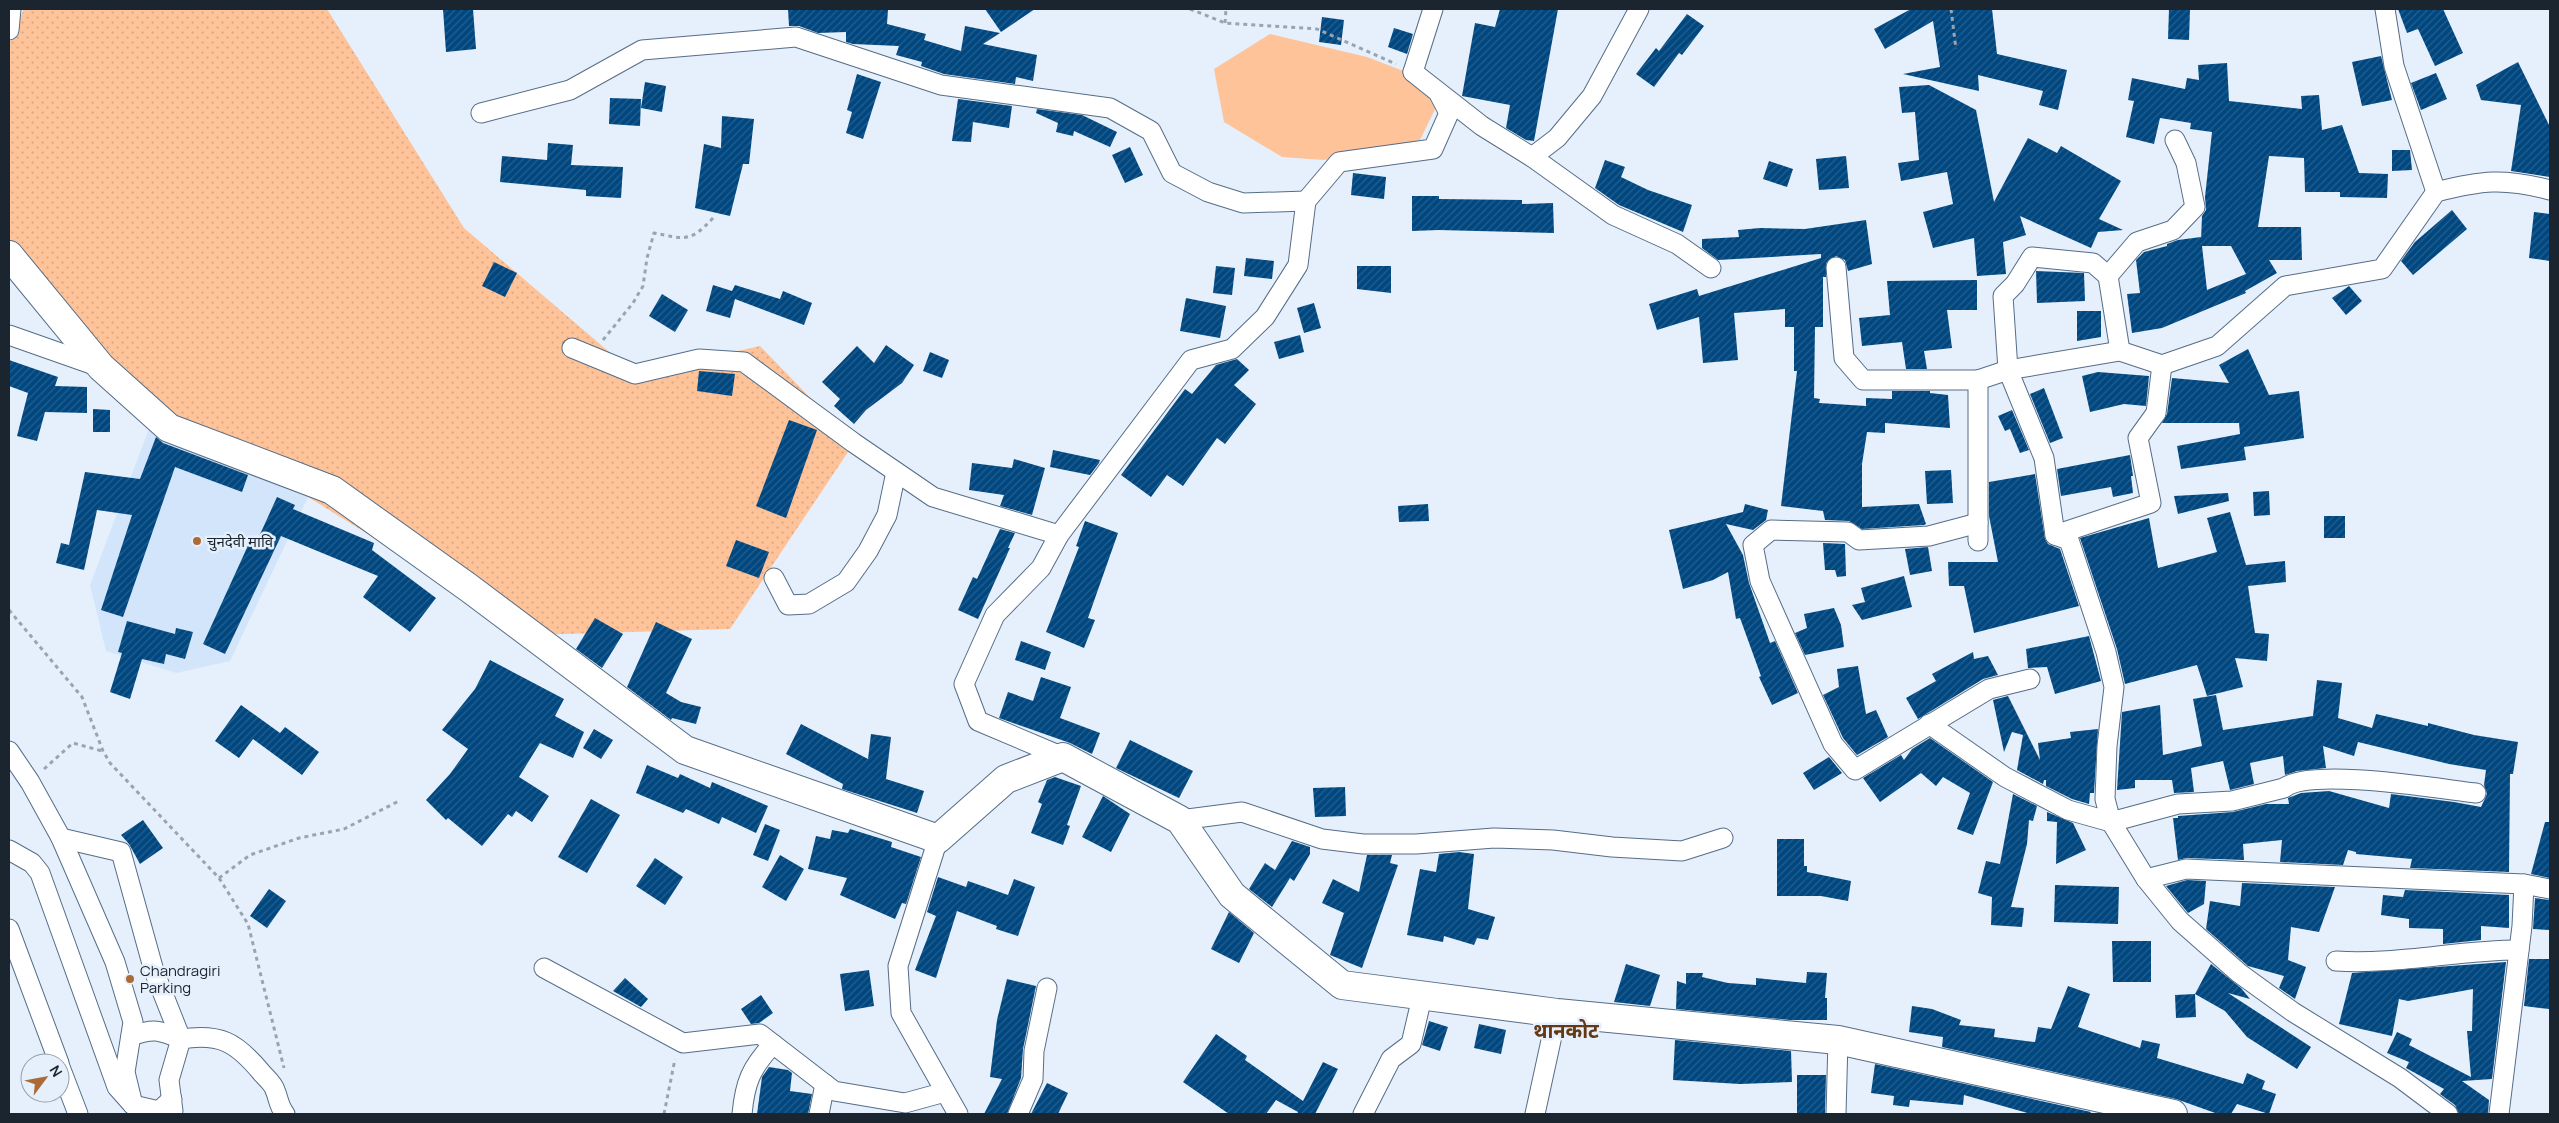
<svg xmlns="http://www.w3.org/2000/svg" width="2559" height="1123" font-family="Manrope,'Noto Sans Devanagari',sans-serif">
<defs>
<pattern id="grass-dots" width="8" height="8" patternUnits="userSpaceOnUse" patternTransform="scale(1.25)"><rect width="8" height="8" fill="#fec399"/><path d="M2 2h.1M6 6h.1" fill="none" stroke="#d9a784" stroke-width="1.8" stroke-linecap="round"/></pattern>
<pattern id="building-hatch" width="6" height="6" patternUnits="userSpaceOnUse" patternTransform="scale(1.25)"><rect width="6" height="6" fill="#004780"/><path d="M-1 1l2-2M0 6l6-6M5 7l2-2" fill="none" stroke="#255f8d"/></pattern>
</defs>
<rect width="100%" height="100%" fill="#e5f0fc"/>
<path fill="#d2e5fb" d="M152,421L308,497L230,661L176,673L106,651L90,585Z"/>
<path fill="url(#grass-dots)" d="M24,9H327L464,228L635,374L760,346L854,443L730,629L531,635L308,497L169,428L9,253V44Z"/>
<path fill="#fec399" d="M1270,34L1367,57L1432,82L1438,103L1420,140L1324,160L1282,157L1224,122L1214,69Z"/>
<g fill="url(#building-hatch)" fill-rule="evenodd">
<path d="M443,9H473L476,49L446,52Z"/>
<path d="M788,9L888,10L887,24L926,34L924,40L961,51L965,26L1000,33L983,44L1037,55L1033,81L1016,77L1015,84L944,74L921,66L922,62L896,55L899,46L853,44L846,42V32L818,33L799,26H789Z"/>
<path d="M985,9H1035L1001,32Z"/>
<path d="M1500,9H1558L1534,141L1526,140L1506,128L1510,105L1462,96L1475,23L1495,27Z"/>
<path d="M1911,9H1992L1997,54L2067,70L2058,110L2039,105L2043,91L1978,75L1979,91L1903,74L1940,67L1933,21L1885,49L1874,29Z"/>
<path d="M2169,9H2190L2189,40L2168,39Z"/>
<path d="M2398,9H2443L2463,53L2435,66L2418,29L2407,33Z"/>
<path d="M1687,14L1704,26L1682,55L1679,53L1654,87L1636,74L1656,48L1659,51Z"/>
<path d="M1322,17L1344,20L1341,45L1319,42Z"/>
<path d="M1394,28L1413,34L1407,54L1388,47Z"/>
<path d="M2381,56L2392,100L2362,106L2352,62Z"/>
<path d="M2518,62L2550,127V177L2511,171L2521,105L2481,100L2476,85Z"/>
<path d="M2227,63L2229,101L2302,109L2301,96L2319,95L2322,130L2342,125L2359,173L2388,174L2387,198L2340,197V192H2305L2304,158L2269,156L2258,227H2301L2302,260H2269L2277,273L2245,291L2246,293L2162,328L2132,333L2127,294L2140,293L2136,260L2144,252L2167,246V244L2178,240L2201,237V240L2202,216L2206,210L2205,197L2212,132L2190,129L2191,123L2160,118L2154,144L2126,137L2134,101L2128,100L2132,78L2185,89L2187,78L2199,80L2198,65ZM2202,246H2231L2246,274L2207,290Z"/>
<path d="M2436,73L2447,99L2421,110L2411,83Z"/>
<path d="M857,74L881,82L863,139L846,133L852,112L847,110Z"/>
<path d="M645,82L666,86L662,112L641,108Z"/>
<path d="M1929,85L1976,110L1994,202L2028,138L2057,153L2061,146L2121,181L2099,219L2123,230L2098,232L2091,248L2020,216L2026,235L2003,242L2006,274L1977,276L1974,238L1933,248L1923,212L1953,204L1947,172L1901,181L1898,163L1919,160L1915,112L1902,113L1899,87Z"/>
<path d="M610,98L641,99L640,126L609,124Z"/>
<path d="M958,99L1012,106L1009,128L973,122L971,142L952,141Z"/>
<path d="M1037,109L1082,115L1117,132L1110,147L1074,131L1073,136L1056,132L1058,123L1036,113Z"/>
<path d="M722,116L754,119L749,164H743L730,216L695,208L704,144L721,148Z"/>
<path d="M548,143L573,145L571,165L623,167L621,198L586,196V190L500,182L502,156L547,160Z"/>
<path d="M1130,147L1143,175L1125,183L1112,155Z"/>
<path d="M2392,150H2410L2412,170L2392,171Z"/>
<path d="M1846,156L1849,188L1819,190L1816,159Z"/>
<path d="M1605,160L1625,167L1621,177L1648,190L1692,205L1683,232L1619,205L1595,188Z"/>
<path d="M1769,161L1793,169L1787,187L1763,179Z"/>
<path d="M1353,173L1386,177L1384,199L1351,195Z"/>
<path d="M1412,196H1439V199L1522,200V204L1553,203L1554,233L1439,230L1412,231Z"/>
<path d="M2452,210L2467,229L2413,275L2401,261L2415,242Z"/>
<path d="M2534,212L2550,214V261L2529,258Z"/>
<path d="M1866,220L1872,264L1848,271L1845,260L1836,256L1826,263V277H1823V327H1815L1814,398L1820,399L1819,403L1866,406V398L1892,399V391H1930V393L1948,395L1950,428L1885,423V433L1867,432L1862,464V507L1919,504L1926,524L1924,525L1862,529L1849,521L1825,520L1823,511L1781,506L1797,371H1794V327H1785V309L1734,313L1738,360L1703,363L1699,317L1657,330L1649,304L1697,289L1699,296L1821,258V254L1718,260L1702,248V239L1739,237L1738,230L1760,228L1805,229Z"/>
<path d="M1246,258L1274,261L1272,279L1244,276Z"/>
<path d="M494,262L517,273L505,297L482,286Z"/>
<path d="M1216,266L1235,268L1232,295L1213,293Z"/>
<path d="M1357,266H1391V293L1357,289Z"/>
<path d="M2036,271L2084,273L2085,301L2037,303Z"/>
<path d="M1977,280V310H1947L1952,348L1924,351L1927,369H1906L1902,342L1862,346L1859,318L1890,315L1887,281Z"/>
<path d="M713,285L732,291L735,285L780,299L783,291L812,303L804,325L735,299L730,318L706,311Z"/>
<path d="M2349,286L2362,301L2346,315L2332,298Z"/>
<path d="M662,294L688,310L675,332L649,316Z"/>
<path d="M1186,298L1226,306L1220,338L1180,331Z"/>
<path d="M1314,303L1321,328L1304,333L1297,308Z"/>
<path d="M2077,311H2101V337L2077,341Z"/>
<path d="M1300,335L1304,352L1279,359L1274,342Z"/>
<path d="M886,345L914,365L902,383L866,410L854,424L834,406L840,399L822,382L857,346L874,363Z"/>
<path d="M2248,349L2269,395L2299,391L2304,438L2244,447L2246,460L2181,469L2177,446L2240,434L2239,423H2162L2167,414L2172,378L2229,383L2219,365Z"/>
<path d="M930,352L949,360L942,378L923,371Z"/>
<path d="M1237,359L1249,370L1234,385L1256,404L1225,444L1217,438L1183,486L1167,475L1151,497L1121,475L1185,389L1192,394L1216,365Z"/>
<path d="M9,360L58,377L55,386L87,387V413L45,412L37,441L17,436L28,393L9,386Z"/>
<path d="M699,371L735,374L732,396L697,391Z"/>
<path d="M2098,372L2149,376L2146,406L2124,404L2090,412L2082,376Z"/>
<path d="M2044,388L2063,438L2050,443L2030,394Z"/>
<path d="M93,409L110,410V432H93Z"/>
<path d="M2012,410L2029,450L2020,453L2010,429L2005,431L1998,416Z"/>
<path d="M789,420L817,430L786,518L756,506Z"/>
<path d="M156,437L163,443L248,475L242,492L175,467L123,617L101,610L132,515L97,510L84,570L56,563L61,543L69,545L85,472L140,479Z"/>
<path d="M1053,450L1100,460L1099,463L1090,475L1050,467Z"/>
<path d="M2130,455L2133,476H2131L2133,493L2113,497L2111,487L2061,496L2057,469Z"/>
<path d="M1014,459L1045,468L1032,515L1000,506L1004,495L969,490L972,463L1012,468Z"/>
<path d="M1951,470L1953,503L1927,504L1925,471Z"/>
<path d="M2035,474L2045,539L2048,544L2060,549L2079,606L1974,633L1964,586H1949L1948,562H1998L1989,516V482Z"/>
<path d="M2269,491L2270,515L2254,516L2253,492Z"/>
<path d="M2228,493L2229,501L2178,514L2174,496Z"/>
<path d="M277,497L295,505L293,509L374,543L372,550L436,598L410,632L363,597L378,576L281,536L225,654L203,644L251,539L257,541Z"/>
<path d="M1428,504L1429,521L1399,522L1398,506Z"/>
<path d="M1745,504L1768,510L1766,520L1753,530L1726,524L1743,555L1749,583L1770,643L1775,641L1798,693L1772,705L1759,677L1761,676L1740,618L1736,619L1728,572L1713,580L1683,589L1669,530L1743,512Z"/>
<path d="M2230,512L2246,565L2285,561L2286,582L2248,586L2255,633L2269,634L2267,661L2235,658L2243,687L2207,696L2197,665L2125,684L2117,649L2080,538L2149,518L2158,568L2217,552L2207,518Z"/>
<rect x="2324" y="516" width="21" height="22"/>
<path d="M1085,521L1118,533L1088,618L1095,620L1084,648L1046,632L1079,547L1076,546Z"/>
<path d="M1000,529L1015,533L1008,548H1010L978,619L958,610L973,577L977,579Z"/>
<path d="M736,540L769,552L759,578L726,566Z"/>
<path d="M1823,543L1845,544L1846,576L1837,577L1835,570H1825Z"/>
<path d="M1928,547L1932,571L1910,575L1905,549Z"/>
<path d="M1904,576L1912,607L1862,620L1852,605L1865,602L1861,588Z"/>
<path d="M1834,608L1841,625L1844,647L1805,655L1795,633L1807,628L1804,614Z"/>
<path d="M595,618L623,634L602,668L576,649Z"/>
<path d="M127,621L175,634L176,628L193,632L185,659L166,654L164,664L142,659L130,699L110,692L122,653L118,652Z"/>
<path d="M656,622L692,639L666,693L681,702L701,707L696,724L672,718L671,720L627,687Z"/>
<path d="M2089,636L2101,681L2055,694L2047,667L2028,668L2026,649Z"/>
<path d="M1021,641L1051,652L1045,670L1015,660Z"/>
<path d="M1973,652L1974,659L1988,656L1998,675L1983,679L1918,719L1906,698L1936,681L1932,674Z"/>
<path d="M490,660L564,699L555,716L584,732L573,758L540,743L519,777L549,796L532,822L516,811L512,817L508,814L482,846L448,818L446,820L426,800L450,774L468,749L442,730L475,689Z"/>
<path d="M1858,666L1866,714L1876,710L1888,737L1857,755L1843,738L1823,695L1839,687L1837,669Z"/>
<path d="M1041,677L1071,687L1060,718L1100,733L1092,754L1070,743L999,718L1008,692L1033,701Z"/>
<path d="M2317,680L2342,683L2338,718L2372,728L2376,714L2428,726V723L2474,735L2518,742L2513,774H2510L2509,872L2410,868L2412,859L2356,854V852L2348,850L2343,865L2280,862L2282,840L2243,844L2244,860L2186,858L2178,860L2173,818H2178V816L2233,812L2266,804H2289L2288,798L2301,793L2329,791L2389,808L2391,794L2454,802L2481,807L2487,794L2484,785L2486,770L2449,764L2358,742L2354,756L2323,746L2326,768L2297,771L2285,775L2283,756L2250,763L2254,784L2230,790L2223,761L2191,768L2194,792L2174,793L2172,780H2135V788L2117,790L2122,712L2160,705L2163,755L2202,746L2193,699L2216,695L2223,730L2313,716Z"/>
<path d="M2008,696L2040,760L2038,743L2071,738L2070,732L2098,729L2094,793H2090L2089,804L2072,799L2046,786V780H2044L2043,784L2017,770L2023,735L2012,732L2004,752L1993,700Z"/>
<path d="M241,705L280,733L285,727L319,752L302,775L253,739L239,758L215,741Z"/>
<path d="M801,724L868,759L871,734L891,737L886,779L924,791L917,813L842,789L843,784L786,754Z"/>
<path d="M594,729L613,740L601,759L583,748Z"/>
<path d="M1930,738L1993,782L1973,835L1957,829L1970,793L1943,777L1936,786L1921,773L1880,802L1863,778L1901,755L1904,760L1912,749Z"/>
<path d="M1130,740L1193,771L1179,798L1116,768Z"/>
<path d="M1829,757L1842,773L1814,790L1803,773Z"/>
<path d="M647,765L678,778L680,774L710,788L712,782L768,806L756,833L722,817L719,824L686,809L683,813L636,793Z"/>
<path d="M1055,777L1081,786L1067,825L1070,826L1063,845L1031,833L1042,804L1038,802L1047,780Z"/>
<path d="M1345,787L1346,816L1315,817L1313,788Z"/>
<path d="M2013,794L2037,806L2033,821L2029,820L2027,844L2011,907L2024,908L2022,927L1991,925L1992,897L1978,893L1986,861L2000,864Z"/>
<path d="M1103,796L1130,814L1111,852L1082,837Z"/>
<path d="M591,799L620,815L587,873L558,857Z"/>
<path d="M2047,812L2073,823L2086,850L2056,864L2057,822L2047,821Z"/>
<path d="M143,820L163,848L140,864L129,844L121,835Z"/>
<path d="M2545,822H2550V878L2531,874Z"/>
<path d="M765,824L780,830L768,861L753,855Z"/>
<path d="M850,829L892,842L891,847L921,857L906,904L902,903L895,919L840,895L847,878L808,869L816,836L830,839L832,830L848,833Z"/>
<path d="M1777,839H1804V866H1807V872L1851,881L1848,901L1821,896H1777Z"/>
<path d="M1292,841L1310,847V854L1294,881L1290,878L1272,907L1249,889L1265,863L1275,870Z"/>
<path d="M1459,852L1474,854L1468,909L1495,917L1488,940L1477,938L1474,945L1444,936L1443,942L1407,935L1420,869L1436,872L1439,854Z"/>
<path d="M780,855L804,869L786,901L762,887Z"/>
<path d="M1367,855H1392L1390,863L1398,865L1362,968L1330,955L1344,913L1322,903L1333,879L1359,892Z"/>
<path d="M655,858L683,877L665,905L636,886Z"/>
<path d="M938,877L966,887L968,881L1008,895L1014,879L1035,887L1018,936L996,929L997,926L957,911L936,978L915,970L936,916L927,912Z"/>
<path d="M2187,880L2206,881L2204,904L2188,913L2166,886Z"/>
<path d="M2242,883L2335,887L2319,932L2291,927L2288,960L2306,967L2295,999L2279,988L2284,976L2248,966L2206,929L2210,901L2240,906Z"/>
<path d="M2055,885L2119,887L2118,924L2054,922Z"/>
<path d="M269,889L286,901L267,928L250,916Z"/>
<path d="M2405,890L2509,895V928L2481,926V940L2443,944V929L2409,928V919L2381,915L2383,895L2403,897Z"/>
<path d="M2535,898L2550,900V930L2533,929Z"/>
<path d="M1229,912L1254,933L1239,963L1211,949Z"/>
<path d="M2112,941H2151V982H2113Z"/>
<path d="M2529,959H2550L2549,1009L2524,1006Z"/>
<path d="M2506,962L2492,1079L2462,1081L2489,1100L2488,1114H2459L2455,1105L2440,1094L2444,1089L2406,1068L2409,1062L2387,1053L2397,1032L2412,1039L2409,1045L2471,1077L2467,1031H2472L2473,989L2408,1001L2399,999L2392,1036L2339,1024L2352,973Z"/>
<path d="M1626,964L1660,975L1650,1006L1614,1002Z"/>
<path d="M2211,964L2241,988L2250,999L2228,993L2311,1047L2297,1069L2247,1037L2225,1011L2195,994Z"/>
<path d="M869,970L874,1006L845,1011L840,974Z"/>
<path d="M1807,972L1827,973L1825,998H1827V1020H1790L1676,1009L1677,981L1686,984V973H1703L1702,977L1728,983L1756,985V978L1806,983Z"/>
<path d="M625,978L648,999L641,1007L613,991Z"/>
<path d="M1007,979L1036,986L1023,1049L1021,1078L1007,1114H984L1002,1079L990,1077L997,1020Z"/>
<path d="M2068,986L2090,994L2078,1027L2140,1048L2142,1040L2160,1044L2157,1058L2243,1084L2247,1073L2265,1081L2262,1089L2276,1094L2269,1114L2237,1104L2231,1114H2218L2176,1099L1942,1047L1943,1037L1909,1032L1912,1006L1932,1009L1961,1020L1959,1025L1995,1029L1994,1037L2035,1042L2038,1027L2051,1029Z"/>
<path d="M2195,994L2196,1017L2176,1018L2175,995Z"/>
<path d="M761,995L773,1013L759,1023L751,1024L741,1009Z"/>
<path d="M1429,1021L1448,1027L1440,1051L1422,1045Z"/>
<path d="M1479,1024L1506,1030L1501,1054L1474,1048Z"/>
<path d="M1216,1034L1247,1056L1245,1060L1303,1101L1323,1062L1338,1069L1315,1114H1297L1298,1112L1276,1100L1266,1114H1229L1183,1082Z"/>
<path d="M1675,1040L1791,1051L1792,1082L1740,1084L1673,1080Z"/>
<path d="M1875,1064L2091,1112L2090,1114H2031L1964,1095L1963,1105L1910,1100L1909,1107L1893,1105L1894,1096L1871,1093Z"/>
<path d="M769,1067L788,1070L792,1073L790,1091L812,1094L808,1114H757L762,1077Z"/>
<path d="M1797,1075H1826L1825,1114H1797Z"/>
<path d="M1047,1083L1068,1093L1058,1114H1031Z"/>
</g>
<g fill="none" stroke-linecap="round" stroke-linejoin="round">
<defs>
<g id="street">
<path d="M2385,9L2394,66L2436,192"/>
<path d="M9,30L11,9"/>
<path d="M1413,72L1433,9"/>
<path d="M481,113L570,90L642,50L796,37L941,85L1110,108L1151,131L1172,173L1208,192L1243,203L1306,201"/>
<path d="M1532,157L1613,215L1677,244L1711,268"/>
<path d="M1836,267L1844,358L1863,380H1978"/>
<path d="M2108,276L2137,242L2173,230L2195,207L2186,163L2175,140"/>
<path d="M9,335L100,367"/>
<path d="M572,348L635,374L699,359L744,362L854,443L933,497L1059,535"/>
<path d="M2120,351L2108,276L2093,263L2032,257L2015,284L2003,296L2008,370L2044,458L2055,535L2069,540L2106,652L2114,687L2107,746L2105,799L2111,822L2146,879L2180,921L2239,973L2293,1012L2400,1078L2448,1114"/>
<path d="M1978,523L1929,536L1859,540L1848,532L1771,530L1753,545L1760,581L1833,744L1855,770L1989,689L2030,679"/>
<path d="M2055,535L2151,503L2138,438L2156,413L2162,365"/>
<path d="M1978,541V380L2008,370L2120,351L2162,365L2217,346L2285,286L2382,269L2436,192C2482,180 2504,178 2550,190"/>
<path d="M774,578L788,605L809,604L846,582L868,551L887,515L896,472"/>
<path d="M1929,724L2005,777L2068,810L2111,822L2178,804L2232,801L2284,788C2310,767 2440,789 2476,793"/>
<path d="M9,751L30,782L61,838L115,962L133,1022L125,1072L133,1105"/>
<path d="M1063,757L978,721L964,684L995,615L1041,568L1059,535L1191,360L1232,349L1265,317L1298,265L1306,201L1339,162L1433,149L1449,113L1438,92L1413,72L1482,126L1532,157L1557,138L1592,96L1639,9"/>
<path d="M1180,820L1242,812L1322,839L1363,844H1416L1494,838L1553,840L1612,847L1682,851L1723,838"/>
<path d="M61,838L121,852L154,971L181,1039"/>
<path d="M938,839L898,966L901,1013L958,1114"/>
<path d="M9,850L32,863L40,873L117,1087L133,1105L159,1111L172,1099"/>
<path d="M2146,879L2186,869L2524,884L2550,889"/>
<path d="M9,929L59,1063"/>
<path d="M2336,961C2397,965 2458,950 2519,950"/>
<path d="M544,968L683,1043L760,1034L834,1091L905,1103L945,1092"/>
<path d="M131,1036C154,1028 159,1030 181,1039"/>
<path d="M60,1067L78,1114"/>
<path d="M173,1111L169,1080L181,1039C220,1033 236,1042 261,1072C265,1077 273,1083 275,1090C279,1099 278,1105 285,1114"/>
<path d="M742,1114C745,1082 751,1068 773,1044"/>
<path d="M819,1114L825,1084"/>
<path d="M1018,1114L1033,1079L1034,1051L1047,988"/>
<path d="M1363,1114L1391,1059L1411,1044L1422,997"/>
<path d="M1535,1114L1557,1013"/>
<path d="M1836,1114L1838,1040"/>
<path d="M2499,1114L2522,926L2524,884"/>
</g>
<path id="secondary" d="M9,255L101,367L169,428L332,490L469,588L685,750L938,839L1006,779L1063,757L1180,820L1232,895L1342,985L1557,1013L1838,1040L2173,1114"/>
</defs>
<use href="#street" stroke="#556d87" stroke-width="21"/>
<use href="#secondary" stroke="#556d87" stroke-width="30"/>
<g stroke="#99a4b0" stroke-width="3" stroke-dasharray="4 4" stroke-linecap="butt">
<path d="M1190,9L1225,23L1317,29L1396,64"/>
<path d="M1951,9L1956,49"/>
<path d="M1225,23L1226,9"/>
<path d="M603,340L633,303L643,286L647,258L654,233C685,239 690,243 713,218"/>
<path d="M9,610L82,697L103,751L110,763L219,878L248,924L284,1068"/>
<path d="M44,769L73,743L102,751"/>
<path d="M219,878L250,855L299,838L344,829L399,801"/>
<path d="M664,1114L675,1059"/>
</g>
<use href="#street" stroke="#fff" stroke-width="19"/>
<use href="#secondary" stroke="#fff" stroke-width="28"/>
</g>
<g fill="#ac6b36" stroke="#e5f0fc" stroke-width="2">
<circle cx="197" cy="541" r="5"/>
<circle cx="130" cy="979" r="5"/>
</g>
<g text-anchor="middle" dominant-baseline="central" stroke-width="5" stroke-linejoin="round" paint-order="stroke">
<g font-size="15" fill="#1b2530" stroke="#e5f0fc" text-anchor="start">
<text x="207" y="541">चुनदेवी मावि</text>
<text x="140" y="970">Chandragiri<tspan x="140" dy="17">Parking</tspan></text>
</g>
<g font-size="20" font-weight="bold" fill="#643813" stroke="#e5f0fc">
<text x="1566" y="1030">थानकोट</text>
</g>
</g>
<rect width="2559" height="1123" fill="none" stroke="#1b2530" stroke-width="20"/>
<g transform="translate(45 1078) rotate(58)"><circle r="24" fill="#e5f0fc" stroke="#949faa"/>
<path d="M0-4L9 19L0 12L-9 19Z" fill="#ac6b36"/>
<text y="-8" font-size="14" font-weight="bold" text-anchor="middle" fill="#1b2530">N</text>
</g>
</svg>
